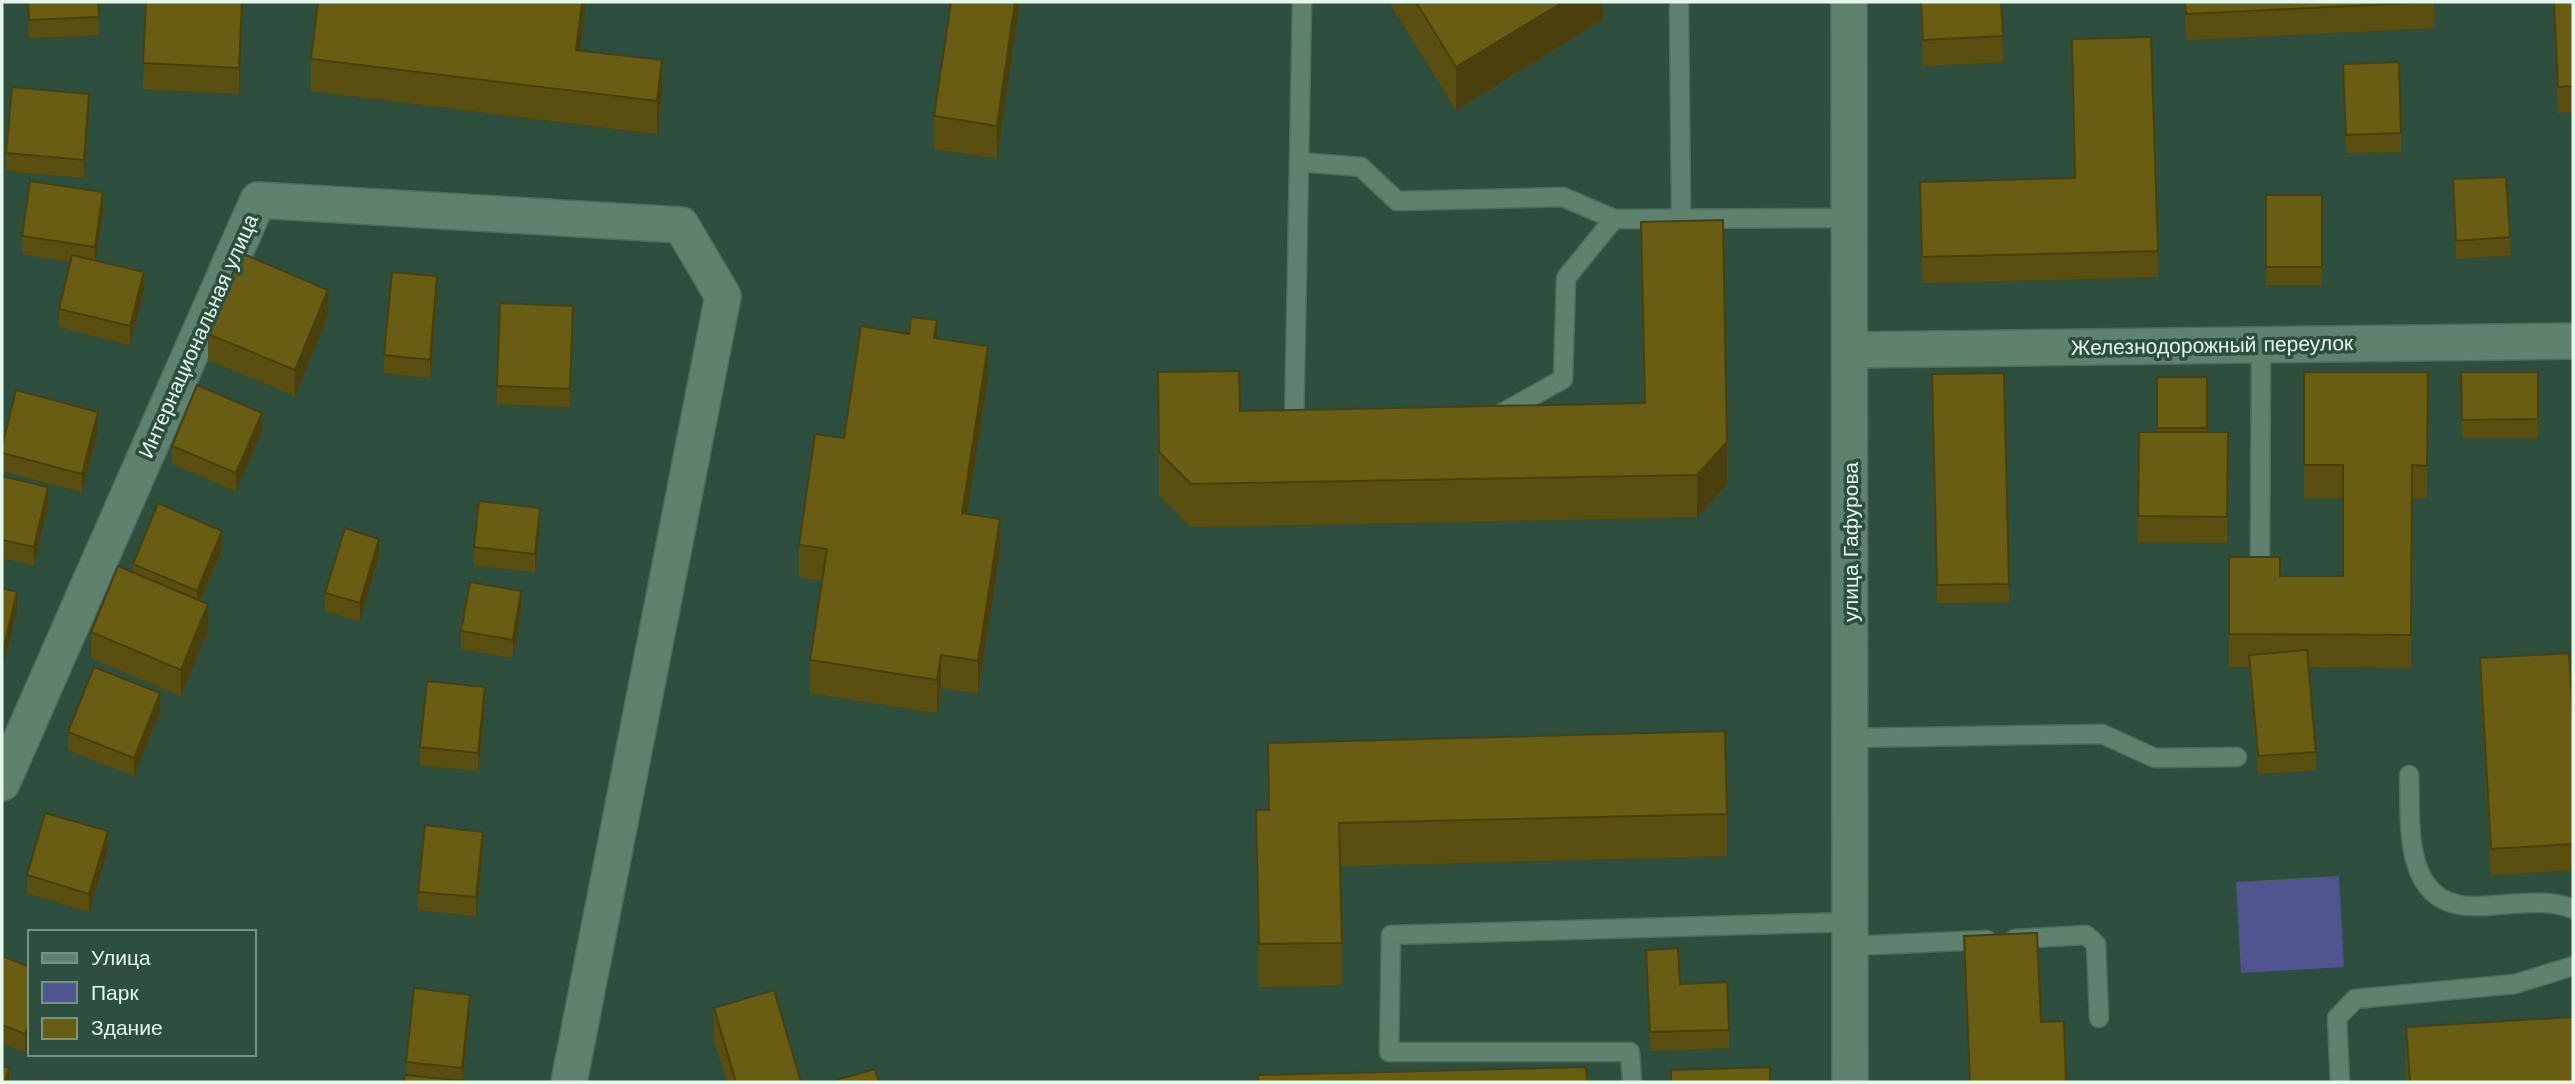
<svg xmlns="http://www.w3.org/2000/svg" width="2575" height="1084" font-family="'Work Sans',sans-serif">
<rect width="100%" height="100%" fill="#2e4f3d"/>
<path fill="#505590" d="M2339,876L2344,967L2241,973L2236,882Z"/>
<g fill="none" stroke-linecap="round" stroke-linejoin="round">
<defs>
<g id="lane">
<path d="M1679,2L1681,219"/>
<path d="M1299,162L1361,167L1397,201L1563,197L1614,219"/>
<path d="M1495,417L1563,379L1566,278L1614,219L1850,218"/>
<path d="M1298,430H1294L1302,2"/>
<path d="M2260,562L2261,345"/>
<path d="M1850,738L2102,734L2155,758L2237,757"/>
<path d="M2409,775C2411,819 2402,895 2460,905C2476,908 2493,905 2509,904C2531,903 2552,900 2573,909"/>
<path d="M2015,939L2086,935L2096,944L2099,1018"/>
<path d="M1850,946L1987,940"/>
<path d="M1632,1082L1630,1052H1389L1391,935L1850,922"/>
<path d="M2340,1082L2337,1018L2355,999L2515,984L2573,966"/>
</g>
<g id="street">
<path d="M1849,2L1850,1082"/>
<path d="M1850,350L2573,341"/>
<path d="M2,783L258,200L681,225L723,296L569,1082"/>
</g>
</defs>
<use href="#lane" stroke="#4e6c5c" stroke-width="21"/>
<use href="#street" stroke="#4e6c5c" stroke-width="38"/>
<use href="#lane" stroke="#5f826e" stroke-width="18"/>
<use href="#street" stroke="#5f826e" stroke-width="35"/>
</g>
<g fill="#5a4f10">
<path d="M27,2H98L99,35L29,38Z"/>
<path d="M146,2H243L239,94L143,89Z"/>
<path d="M1020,2L997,158L934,149V116Z"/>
<path d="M1389,2H1603V19L1456,110Z"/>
<path d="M1920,2H2001L2003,62L1923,66Z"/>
<path d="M2184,2H2434V28L2186,40Z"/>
<path d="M2553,2H2573V112L2558,113Z"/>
<path d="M2072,39L2158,251V277L1922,283L1920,182L2075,178Z"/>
<path d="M580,50L662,93L657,134L311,91V59Z"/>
<path d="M2343,64L2401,133V152L2346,153Z"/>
<path d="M89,112L84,178L6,171V153Z"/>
<path d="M2453,179L2510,237V255L2456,259Z"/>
<rect x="2266" y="195" width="56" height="90"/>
<path d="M103,210L95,260L144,290L130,345L59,327V309L71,262L22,254V236Z"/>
<path d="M1641,222L1727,484L1697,517L1191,527L1159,495L1158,372L1240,411L1644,403Z"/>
<path d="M437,295L430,378L384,373V355Z"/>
<path d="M328,315L295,396L208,360V334Z"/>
<path d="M573,325L570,407L497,404V386Z"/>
<path d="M937,338L988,379L967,514L1000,551L978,693L941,688L937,713L810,693V660L822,581L799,577V545L844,438Z"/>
<path d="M2304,372H2428L2427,498H2412L2411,668L2309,667L2316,752V770L2258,774L2249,667H2229V557L2280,576H2343V498H2304Z"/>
<path d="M2461,372H2538V438H2462Z"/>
<path d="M2004,373L2009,602L1937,603L1932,374Z"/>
<path d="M2157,377H2207V432H2228L2227,543L2138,542L2139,432H2157Z"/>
<path d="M98,430L82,492L2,471V447Z"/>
<path d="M262,431L236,491L172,464V446Z"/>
<path d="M2,476L48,505L34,565L2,558Z"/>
<path d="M540,526L535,572L474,565V547Z"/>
<path d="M222,549L201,601L208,630L181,696L91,658V632L133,572V564Z"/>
<path d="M379,557L360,621L325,611V593Z"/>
<path d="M521,609L513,658L461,649V631Z"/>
<path d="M2480,658L2573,724V870L2491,875L2480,684Z"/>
<path d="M485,705L478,771L420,765V747Z"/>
<path d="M160,711L134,776L68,750V732Z"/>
<path d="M1268,743L1727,814V856L1341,866L1342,985L1259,987L1256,810H1268Z"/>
<path d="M108,849L89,912L27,893V875Z"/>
<path d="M483,850L476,916L418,910V892Z"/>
<path d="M1964,936L2041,1022L2066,1082H1969Z"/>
<path d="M1646,950L1680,984L1729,1030V1048L1650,1051Z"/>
<path d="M2,956L30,967V1041L25,1052L2,1043Z"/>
<path d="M714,1008L801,1082H727L714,1041Z"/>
<path d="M470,1013L463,1080L406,1075V1062Z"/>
<path d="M2406,1027L2573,1082H2406Z"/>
</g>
<g fill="#4a400d">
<path d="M242,2H243L239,94V68Z"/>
<path d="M582,2H586L576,82V50Z"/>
<path d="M1015,2H1020L997,158V126Z"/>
<path d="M1563,2H1603V19L1456,110V67Z"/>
<path d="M662,60V93L657,134V101Z"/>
<path d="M89,94V112L84,178V160Z"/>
<path d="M103,192V210L95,265V247Z"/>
<path d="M144,272V290L130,345V326Z"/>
<path d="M437,276V295L430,378V360Z"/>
<path d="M328,290V315L295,396V370Z"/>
<path d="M573,306V325L570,407V389Z"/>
<path d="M937,320V353L934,338Z"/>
<path d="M988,346V379L962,546V513Z"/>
<path d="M98,412V430L82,492V474Z"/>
<path d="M262,413V431L236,491V473Z"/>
<path d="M1727,442V484L1697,517V475Z"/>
<path d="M48,487V505L34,565V547Z"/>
<path d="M540,508V526L535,572V554Z"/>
<path d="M1000,519V551L978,693V661Z"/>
<path d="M222,531V549L197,609V591Z"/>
<path d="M379,539V557L360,621V603Z"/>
<path d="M521,591V609L513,658V640Z"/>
<path d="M17,592V610L2,672V654Z"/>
<path d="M208,604V630L181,696V670Z"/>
<path d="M941,655V688L937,713V680Z"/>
<path d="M485,687V705L478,771V753Z"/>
<path d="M160,693V711L134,776V758Z"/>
<path d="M108,831V849L89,912V894Z"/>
<path d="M483,832V850L476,916V897Z"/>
<path d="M470,995V1013L462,1082V1068Z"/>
<path d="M30,1023V1041L25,1052V1034Z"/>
<path d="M9,1068V1082H5Z"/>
</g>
<g fill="#695c13" stroke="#4a400d" stroke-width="2">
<path d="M28,2H98L99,17L29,20Z"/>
<path d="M146,2H242L239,68L143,63Z"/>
<path d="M318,2H582L576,50L662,60L657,101L311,59Z"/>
<path d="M951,2H1015L997,126L934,116Z"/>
<path d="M1416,2H1563L1456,67Z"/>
<path d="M1921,2H2001L2003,36L1923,40Z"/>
<path d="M2185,2H2434L2186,14Z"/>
<path d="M2554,2H2573V86L2558,87Z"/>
<path d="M2151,37L2158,251L1922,257L1920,182L2075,178L2072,39Z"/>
<path d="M2399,62L2401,133L2346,135L2343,64Z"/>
<path d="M12,87L89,94L84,160L6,153Z"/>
<path d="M2506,177L2510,237L2456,241L2453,179Z"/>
<path d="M30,181L103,192L95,247L22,236Z"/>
<rect x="2266" y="195" width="56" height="72"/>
<path d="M1723,220L1727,442L1697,475L1191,484L1159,452L1158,372L1239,371L1240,411L1645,403L1641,222Z"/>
<path d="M241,253L328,290L295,370L208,334Z"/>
<path d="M72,255L144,272L130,326L59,309Z"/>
<path d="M392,272L437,276L430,360L384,355Z"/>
<path d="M500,303L573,306L570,389L497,386Z"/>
<path d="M911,317L937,320L934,338L988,346L962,513L1000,519L978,661L941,655L937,680L810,660L827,549L799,545L815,434L844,438L861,326L909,334Z"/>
<path d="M2304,372H2428L2427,466L2412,465L2411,635L2229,634V557H2280V576H2343V465H2304Z"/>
<path d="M2461,372H2538V419L2462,420Z"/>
<path d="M2004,373L2009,584L1937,585L1932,374Z"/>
<rect x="2157" y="377" width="50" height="51"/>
<path d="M197,385L262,413L236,473L172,446Z"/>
<path d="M16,390L98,412L82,474L2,453V447Z"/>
<path d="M2139,432H2228L2227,517L2138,516Z"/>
<path d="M2,476L48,487L34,547L2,540Z"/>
<path d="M479,501L540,508L535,554L474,547Z"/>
<path d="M158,503L222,531L197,591L133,564Z"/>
<path d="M345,528L379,539L360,603L325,593Z"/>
<path d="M118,566L208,604L181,670L91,632Z"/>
<path d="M470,582L521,591L513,640L461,631Z"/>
<path d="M2,588L17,592L2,654Z"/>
<path d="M2307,650L2316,752L2258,756L2249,655Z"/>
<path d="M2569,653L2573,724V844L2491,849L2480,658Z"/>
<path d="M94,667L160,693L134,758L68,732Z"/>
<path d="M427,681L485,687L478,753L420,747Z"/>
<path d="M1725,731L1727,814L1339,823L1342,943L1259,944L1256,810H1269L1268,743Z"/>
<path d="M45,813L108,831L89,894L27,875Z"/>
<path d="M425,825L483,832L476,897L418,892Z"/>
<path d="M2037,933L2041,1022L2064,1021L2066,1082H1970L1964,936Z"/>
<path d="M1678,948L1680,984L1727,982L1729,1030L1650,1032L1646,950Z"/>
<path d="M2,956L30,967V1023L25,1034L2,1025Z"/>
<path d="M414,988L470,995L462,1068L406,1062Z"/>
<path d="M774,990L801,1082H736L714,1008Z"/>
<path d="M2573,1017V1082H2410L2406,1027Z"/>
<path d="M2,1066L9,1068L5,1082H2Z"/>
<path d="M1586,1067L1587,1082H1258V1075Z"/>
<path d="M1770,1067V1082H1671V1070Z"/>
<path d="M875,1069L879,1082H829Z"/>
<path d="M405,1075L477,1082H404Z"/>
</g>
<g text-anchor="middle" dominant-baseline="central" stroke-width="7" stroke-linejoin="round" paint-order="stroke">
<g font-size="21" fill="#e5f8ec" stroke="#2e4f3d">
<text transform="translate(198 336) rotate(-66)">Интернациональная улица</text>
<text transform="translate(2212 345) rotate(-1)">Железнодорожный переулок</text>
<text transform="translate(1850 542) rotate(-90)">улица Гафурова</text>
</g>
</g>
<rect width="2575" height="1084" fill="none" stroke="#e5f8ec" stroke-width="7"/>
<rect x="28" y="930" width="228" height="126" fill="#2e4f3d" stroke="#779383" stroke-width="2"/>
<rect x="42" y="953" width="35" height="10" fill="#5f826e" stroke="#779383" stroke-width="2"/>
<text x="91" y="965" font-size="21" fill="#e5f8ec">Улица</text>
<rect x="42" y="982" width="35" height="21" fill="#505590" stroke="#779383" stroke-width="2"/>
<text x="91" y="1000" font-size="21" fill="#e5f8ec">Парк</text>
<rect x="42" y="1018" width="35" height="21" fill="#695c13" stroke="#779383" stroke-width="2"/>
<text x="91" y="1035" font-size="21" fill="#e5f8ec">Здание</text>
</svg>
